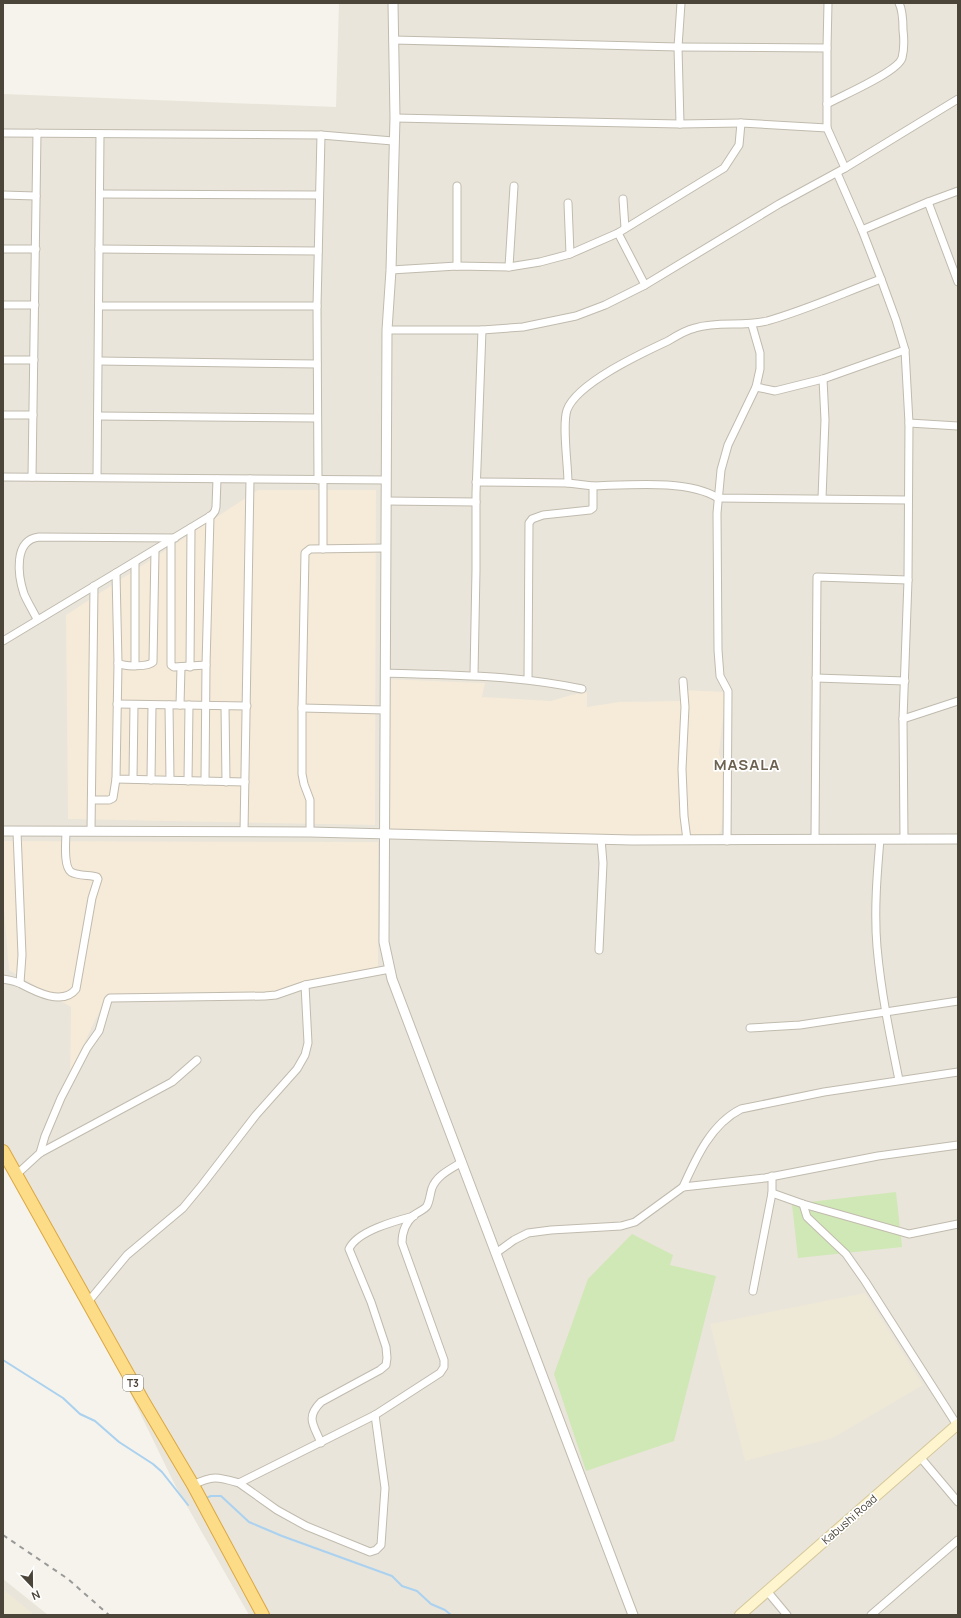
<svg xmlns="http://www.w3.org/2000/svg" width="961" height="1618" font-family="Manrope,sans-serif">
<rect width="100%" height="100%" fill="#f5f3eb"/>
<g fill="#e9e5da">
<path d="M339,3H958V1615H249L175,1485L67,1263L3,1151V94L336,107Z"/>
<path d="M3,1579L48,1615H3Z"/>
</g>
<g fill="#f6ead8">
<path d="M258,490H376L375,825L68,819L66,615Z"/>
<path d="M384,679L485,683L482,697L551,701L571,695L587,692V707L619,702L680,701L683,690L726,692L719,753L727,782L721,831L714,842L385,833Z"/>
<path d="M3,841L378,842V967L275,991L108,994L70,1073L71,1007L9,970L3,899Z"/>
</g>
<g fill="#eee8d6">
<path d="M865,1293L923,1385L833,1438L745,1461L710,1324Z"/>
<path d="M3,1589L32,1613L31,1615H3Z"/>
</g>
<g fill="#d0e8b5">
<path d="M896,1192L902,1247L798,1258L792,1204Z"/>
<path d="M632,1234L673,1255L670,1265L716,1276L674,1441L586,1471L554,1374L588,1279Z"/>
</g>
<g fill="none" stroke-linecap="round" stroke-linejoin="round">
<g stroke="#aad1f0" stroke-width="2">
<path d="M3,1360L63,1398L80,1414L95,1421L119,1442L153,1464L162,1472L188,1505"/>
<path d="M206,1498L211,1496H221L249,1522L282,1536L392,1576L402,1586L417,1591L431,1604L445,1610L451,1615"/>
</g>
<defs>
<g id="minor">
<path d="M393,40L678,47L827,48V128L845,168"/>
<path d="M827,48L828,3"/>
<path d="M827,104C841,96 898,72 902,58C904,50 904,38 903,30C903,21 903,11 899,3"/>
<path d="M395,118L680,124L741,123"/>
<path d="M680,124L678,47L681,3"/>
<path d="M3,133L321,135L393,141"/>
<path d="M837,173L862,230L881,279L896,320L905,350L909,423L908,580L903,719L904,838"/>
<path d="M101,194L319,195"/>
<path d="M3,195L36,196"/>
<path d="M623,199L625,228"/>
<path d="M928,202L958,282"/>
<path d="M568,203L570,254"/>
<path d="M862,230L928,202L958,191"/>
<path d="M618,233L645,285"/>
<path d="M3,249H36"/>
<path d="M99,249L318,251"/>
<path d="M457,266V186"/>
<path d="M509,267L514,186"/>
<path d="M391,270L457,266L509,267L540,262L570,254L618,233L724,168L739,145L741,123L827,128"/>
<path d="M3,305H35"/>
<path d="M99,306H317"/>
<path d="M387,330H482L523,327L576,316L605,305L645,285L779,204L845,168L958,99"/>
<path d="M3,360H34"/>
<path d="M99,361L317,364"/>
<path d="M756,387L775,391L823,379L905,350"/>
<path d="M3,415H33"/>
<path d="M98,416L316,418"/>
<path d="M909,423L958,426"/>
<path d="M3,477L386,480"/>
<path d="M32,477L37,133"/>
<path d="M97,477L100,134"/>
<path d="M318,480L317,306L321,135"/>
<path d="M476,482L568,483L593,486V508L590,510L543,515L532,519L529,523L528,679"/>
<path d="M568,483C568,465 562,425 567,410C577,383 642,353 668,341C676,336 686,330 695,328C718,321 743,327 767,321C806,310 843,293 881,279"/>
<path d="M593,486C628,485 688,479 718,498L908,500"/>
<path d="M822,498L825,420L823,379"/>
<path d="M386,501L476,502"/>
<path d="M171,540V665L174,667L206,665"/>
<path d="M323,549V480"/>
<path d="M116,573L118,663L116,779L245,782"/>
<path d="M37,619C33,611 28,603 24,594C18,576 13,540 39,537L175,538"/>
<path d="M3,641L212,515L215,511L216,507L217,479"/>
<path d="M118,663C124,667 149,667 153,662L155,550"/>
<path d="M135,665V562"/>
<path d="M190,667L191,528"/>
<path d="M385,673C452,675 517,675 582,689"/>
<path d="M474,675L476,570V493L482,330"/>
<path d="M816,678L905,681"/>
<path d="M683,681L685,707L682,769L684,816L687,840"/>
<path d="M117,704L247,706"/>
<path d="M169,705L170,780"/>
<path d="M180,705L181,667"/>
<path d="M225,706L226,782"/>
<path d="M302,708L385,710"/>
<path d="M903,719L958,701"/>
<path d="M133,779L134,705"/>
<path d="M151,780L152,705"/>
<path d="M188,781L189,705"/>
<path d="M205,781L206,665L210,516"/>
<path d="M92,800H109L113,798L116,779"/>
<path d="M91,831L94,586"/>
<path d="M17,832L22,955L20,983"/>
<path d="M244,832L250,479"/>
<path d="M310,832V800L304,784L302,774V708L305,553L310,549L385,548"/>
<path d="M815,839L817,577L908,580"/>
<path d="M880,839C877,875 874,911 877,947C881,992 890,1036 899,1080"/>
<path d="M727,841L728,691L720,676L718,650L717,513L721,470L728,445L756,387L760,369V353L752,325"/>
<path d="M599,950L603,863L601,839"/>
<path d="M3,979C9,980 16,981 21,984C36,992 63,1006 76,989L92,898L98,879L97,877C90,875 77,876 71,872C63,866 66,840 66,831"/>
<path d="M750,1028L800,1025L958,1001"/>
<path d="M40,1153L45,1136L61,1098L87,1048L99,1031L108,1000L110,998L265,996L276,995L305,985L390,969"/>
<path d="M16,1175L40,1153L172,1082L197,1060"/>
<path d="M683,1187C696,1158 711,1124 741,1109L824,1092L958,1072"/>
<path d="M772,1193L803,1204L909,1234L958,1224"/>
<path d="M803,1204L807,1217L846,1254L865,1281L957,1425"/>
<path d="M496,1253L514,1240L528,1233L551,1230L621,1226L635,1222L683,1187L765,1178L878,1156L958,1145"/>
<path d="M753,1291L772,1193V1176"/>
<path d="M88,1302L127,1255L183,1208L202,1185L256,1115L297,1069L305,1055L308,1043L305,985"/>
<path d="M321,1443C314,1425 305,1418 321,1402L380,1370L386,1365L387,1358L386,1347L371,1302L349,1249C357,1231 395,1221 414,1216"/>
<path d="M920,1457L958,1502"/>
<path d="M239,1483L277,1510L306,1526L370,1552L376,1550L381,1545L385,1488L375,1415"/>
<path d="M193,1485C213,1475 218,1477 239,1483L375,1415L440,1373L444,1367V1360L402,1243C402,1232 406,1222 414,1215C418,1212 424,1210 427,1206C430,1200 430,1194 432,1188C437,1175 451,1169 462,1162"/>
<path d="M767,1591L787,1615"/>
<path d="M871,1615L958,1540"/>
</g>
<g id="tertiary">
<path d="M393,3L395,118L391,270L387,330L384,942L392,979L633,1615"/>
<path d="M3,831L310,832L632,840L958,839"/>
</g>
<path id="secondary" d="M740,1615L958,1424"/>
<path id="trunk" d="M3,1151L142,1399L193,1485L263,1615"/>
</defs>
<use href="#minor" stroke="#c1bbae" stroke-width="9"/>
<use href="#tertiary" stroke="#c1bbae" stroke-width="11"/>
<use href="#secondary" stroke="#d4c89c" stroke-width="12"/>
<use href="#trunk" stroke="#dca73f" stroke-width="14"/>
<use href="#minor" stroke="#fff" stroke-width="7"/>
<use href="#tertiary" stroke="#fff" stroke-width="9"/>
<use href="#secondary" stroke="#fef4cd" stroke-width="10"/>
<use href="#trunk" stroke="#fcdc87" stroke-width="12"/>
<path stroke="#999" stroke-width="2" stroke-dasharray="5 5" stroke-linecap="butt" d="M3,1535L68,1579L109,1615"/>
</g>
<g text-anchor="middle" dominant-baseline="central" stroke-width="3.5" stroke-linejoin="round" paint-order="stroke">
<rect fill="#fff" stroke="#807c74" stroke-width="1" x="123" y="1375" width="20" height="16" rx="3"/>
<g font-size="10" font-weight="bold" fill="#4a4439">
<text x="133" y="1383">T3</text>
</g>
<g font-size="11" fill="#4a4439" stroke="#fff">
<text transform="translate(849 1519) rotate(-41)">Kabushi Road</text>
</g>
<g font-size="15" font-weight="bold" letter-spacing="1" fill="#6d6250" stroke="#fff">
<text x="747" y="764">MASALA</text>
</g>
</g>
<rect width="961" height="1618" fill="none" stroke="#4a4439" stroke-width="8"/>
<g transform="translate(32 1586) rotate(158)" stroke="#ffffff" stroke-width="3" paint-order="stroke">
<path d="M0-3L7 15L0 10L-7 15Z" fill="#4a4439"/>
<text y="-6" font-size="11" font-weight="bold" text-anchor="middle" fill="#4a4439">N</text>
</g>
</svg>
